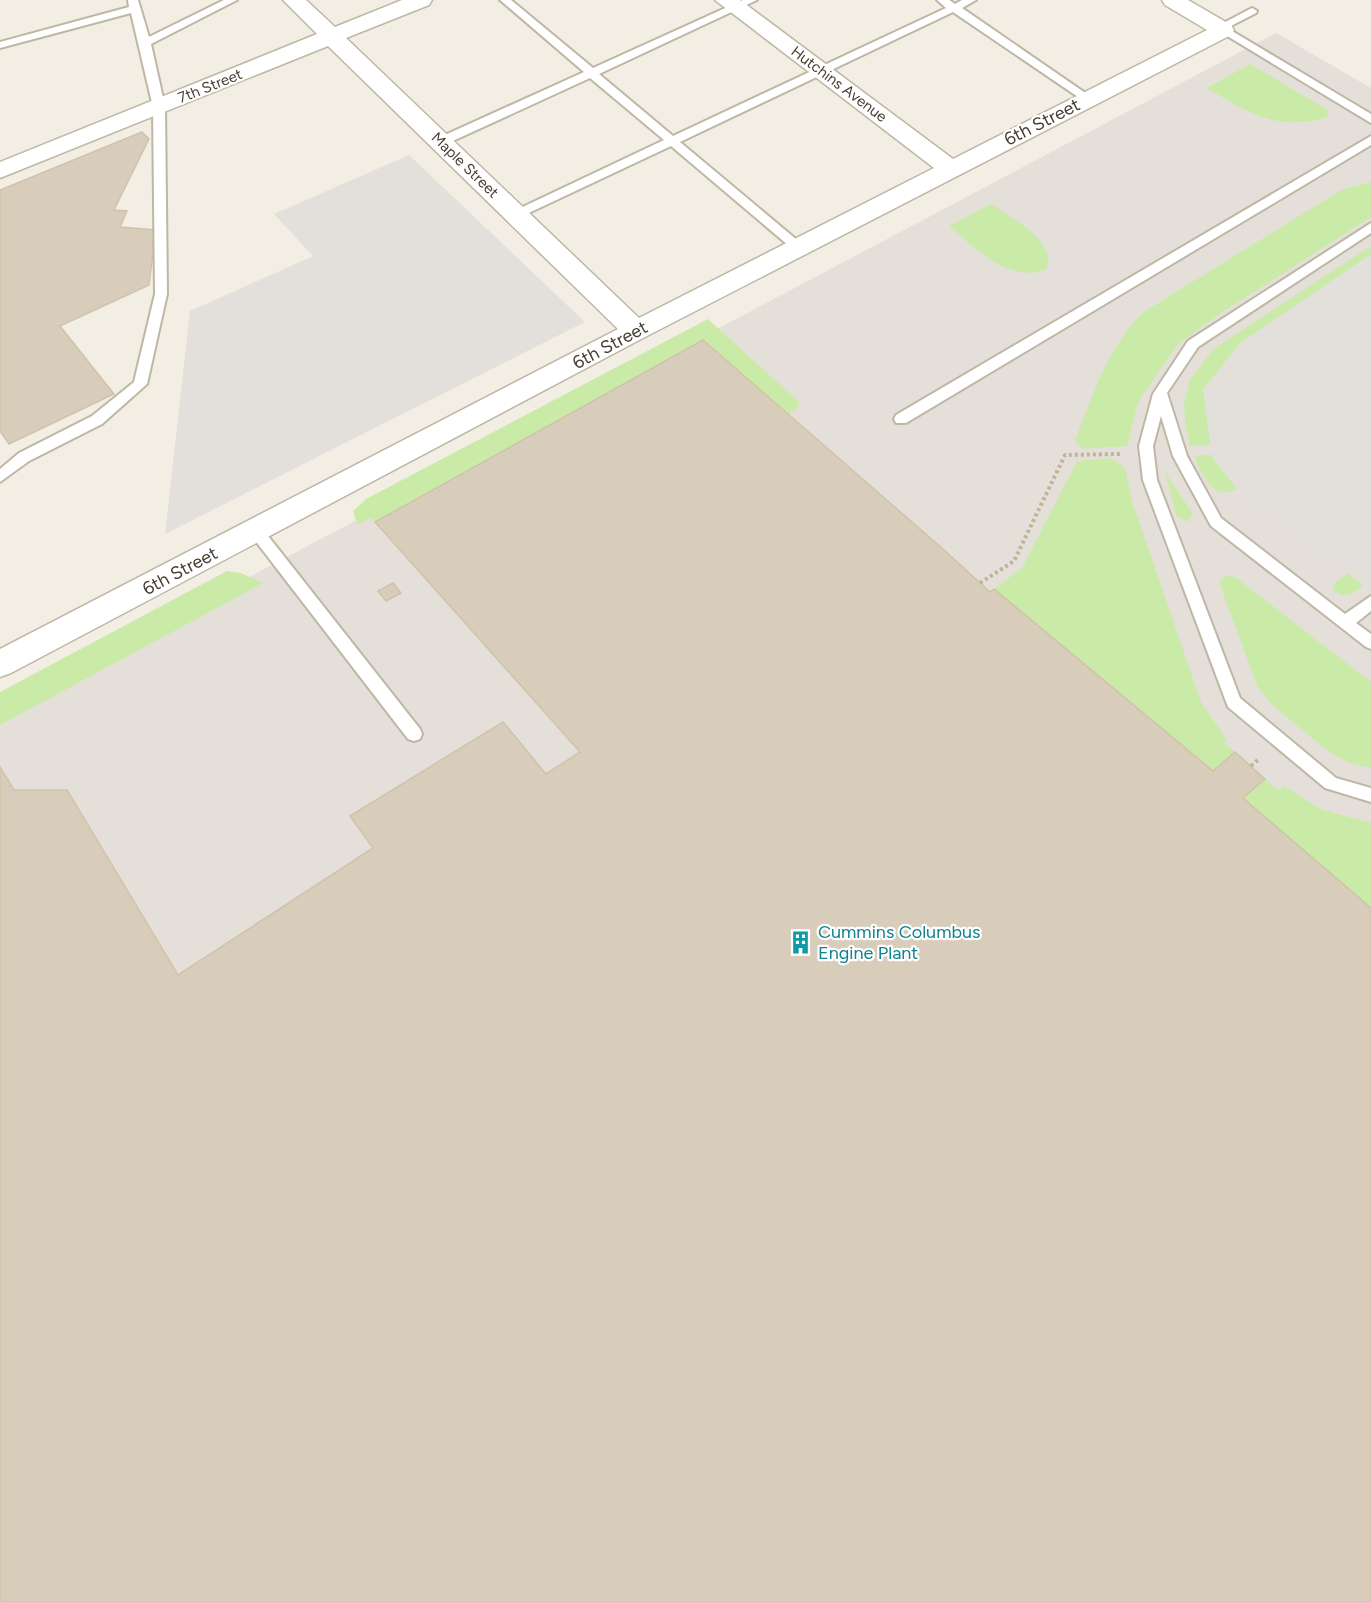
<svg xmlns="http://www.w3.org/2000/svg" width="1371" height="1602" font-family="Figtree,sans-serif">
<rect width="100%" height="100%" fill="#f3eee3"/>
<path fill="#e4dfd8" d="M1276,33L1371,88V1602H0V709Z"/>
<g fill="#caeba8">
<path d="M1250,64L1328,110L1327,117C1277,132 1249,113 1207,88Z"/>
<path d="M1371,182V217L1218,315L1178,344L1138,402L1127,446L1083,449L1075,441C1092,396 1108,348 1142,313L1343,189Z"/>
<path d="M991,204C1010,217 1059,242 1046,269C1010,285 974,247 949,226Z"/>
<path d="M1371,246V263L1233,443L1190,446L1185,424L1184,402L1190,380L1213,349Z"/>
<path d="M708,319L799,402L798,408L788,415L703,340L375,522L371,518L357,524L353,511L366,499Z"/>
<path d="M1238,453L1248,480C1243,483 1237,489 1232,491C1210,499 1201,470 1194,456Z"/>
<path d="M1111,458L1125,468L1132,501L1201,702L1227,740L1224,743L1235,752L1213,771L994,589L1022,568L1077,461Z"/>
<path d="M1165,472L1193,514L1187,522L1176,515Z"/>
<path d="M1371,554V578C1360,587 1346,604 1333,589L1335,583Z"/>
<path d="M227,571L241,573L263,583L0,725V692Z"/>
<path d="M1226,575L1235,577L1371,682V768L1349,763L1328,751L1272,705L1257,686L1219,582Z"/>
<path d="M1265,779L1279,790L1285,786L1320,809L1371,823V908L1243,798Z"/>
</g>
<g fill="#e3e0dc">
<path d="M409,155L585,322L165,534L190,311L313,256L274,214Z"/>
<path d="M1371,254V591L1241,494L1212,457L1203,390L1239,344Z"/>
</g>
<g fill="#d8cdba" stroke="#d0c3aa" stroke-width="1.5">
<path d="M142,132L149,139L114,210L127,211L120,227L156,230L149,285L60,326L114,394L9,444L0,431V190Z"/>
<path d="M703,340L943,549L990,592L994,589L1213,771L1235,752L1265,779L1243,798L1371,908V1602H0V767L14,790H67L178,975L373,848L350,816L503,722L546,774L580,752L375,522Z"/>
<path d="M393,583L401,593L386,601L378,591Z"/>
</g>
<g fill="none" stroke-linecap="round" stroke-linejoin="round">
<defs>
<g id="service">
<path d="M128,0H138L149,37L224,0H237L151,44L165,107L167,294L147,384L102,424L29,461L0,482V469L19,453L92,416L134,382L155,294L153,107L131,13L0,48V42L129,7Z"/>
<path d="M500,0H511L593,68L743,0H757L599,74L673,136L946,8L937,0H949L955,4L962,0H976L962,8L1094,99L1088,102L1084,101L953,12L680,142L803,245L805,248L803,251H795L671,146L516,219L512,218V212L664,140L590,78L444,145H436V139L584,72Z"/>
<path d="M1252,8L1257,11L1256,13L1227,28L1371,114V123L1214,28Z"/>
<path d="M1371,136V145L906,423H896L894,419L896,415Z"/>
<path d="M1371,223V233L1198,347L1167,393L1187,456L1221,518L1345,614L1371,596V611L1356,623L1371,634V649L1366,647L1211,526L1173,456L1161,416L1153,446L1157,480L1240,698L1336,778L1371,788V802L1325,788L1228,707L1143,480L1139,446L1153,394L1188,341Z"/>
<path d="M256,525L261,527L420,729L422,734L420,739L414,741L408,739L251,535L249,531L251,527Z"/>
</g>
<path id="minor" d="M283,0H306L335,27L402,0H432L429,5L346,38L639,318L934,168L715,0H740L953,159L1207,30L1165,5L1162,0H1188L1231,25L1234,30L1231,35L645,337L11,673L0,677V649L618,329L328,46L0,178V162L317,34Z"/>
</defs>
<use href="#service" stroke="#bfb7a5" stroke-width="4"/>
<use href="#minor" stroke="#bfb7a5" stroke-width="3"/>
<g stroke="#c2b395" stroke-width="4" stroke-dasharray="3 3" stroke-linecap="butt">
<path d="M980,583L1014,561L1065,455L1120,454"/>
<path d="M1251,766L1259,759"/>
</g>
<use href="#service" fill="#fff" fill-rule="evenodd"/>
<use href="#minor" fill="#fff" fill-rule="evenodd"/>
</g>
<defs>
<symbol id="building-bare" viewBox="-9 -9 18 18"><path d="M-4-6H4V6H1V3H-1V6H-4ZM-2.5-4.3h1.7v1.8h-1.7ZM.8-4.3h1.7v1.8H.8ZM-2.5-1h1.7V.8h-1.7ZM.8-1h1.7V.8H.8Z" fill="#0f9aa8" stroke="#fff" stroke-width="2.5" paint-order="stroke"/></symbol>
</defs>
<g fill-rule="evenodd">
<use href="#building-bare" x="784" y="926" width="33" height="33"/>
</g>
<g text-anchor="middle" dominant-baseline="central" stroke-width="4.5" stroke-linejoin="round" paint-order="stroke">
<g font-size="15" fill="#453e33" stroke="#fff">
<text transform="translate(839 84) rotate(37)">Hutchins Avenue</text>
<text transform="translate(210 86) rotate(-22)">7th Street</text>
<text transform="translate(465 165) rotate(44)">Maple Street</text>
</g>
<g font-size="18" fill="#453e33" stroke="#fff">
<text transform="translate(1042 122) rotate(-27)">6th Street</text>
<text transform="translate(610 345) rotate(-28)">6th Street</text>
<text transform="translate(180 571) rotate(-28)">6th Street</text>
</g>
<g font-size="18" fill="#0d838f" stroke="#fff" text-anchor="start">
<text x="818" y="932">Cummins Columbus<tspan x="818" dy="21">Engine Plant</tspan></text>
</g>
</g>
</svg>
